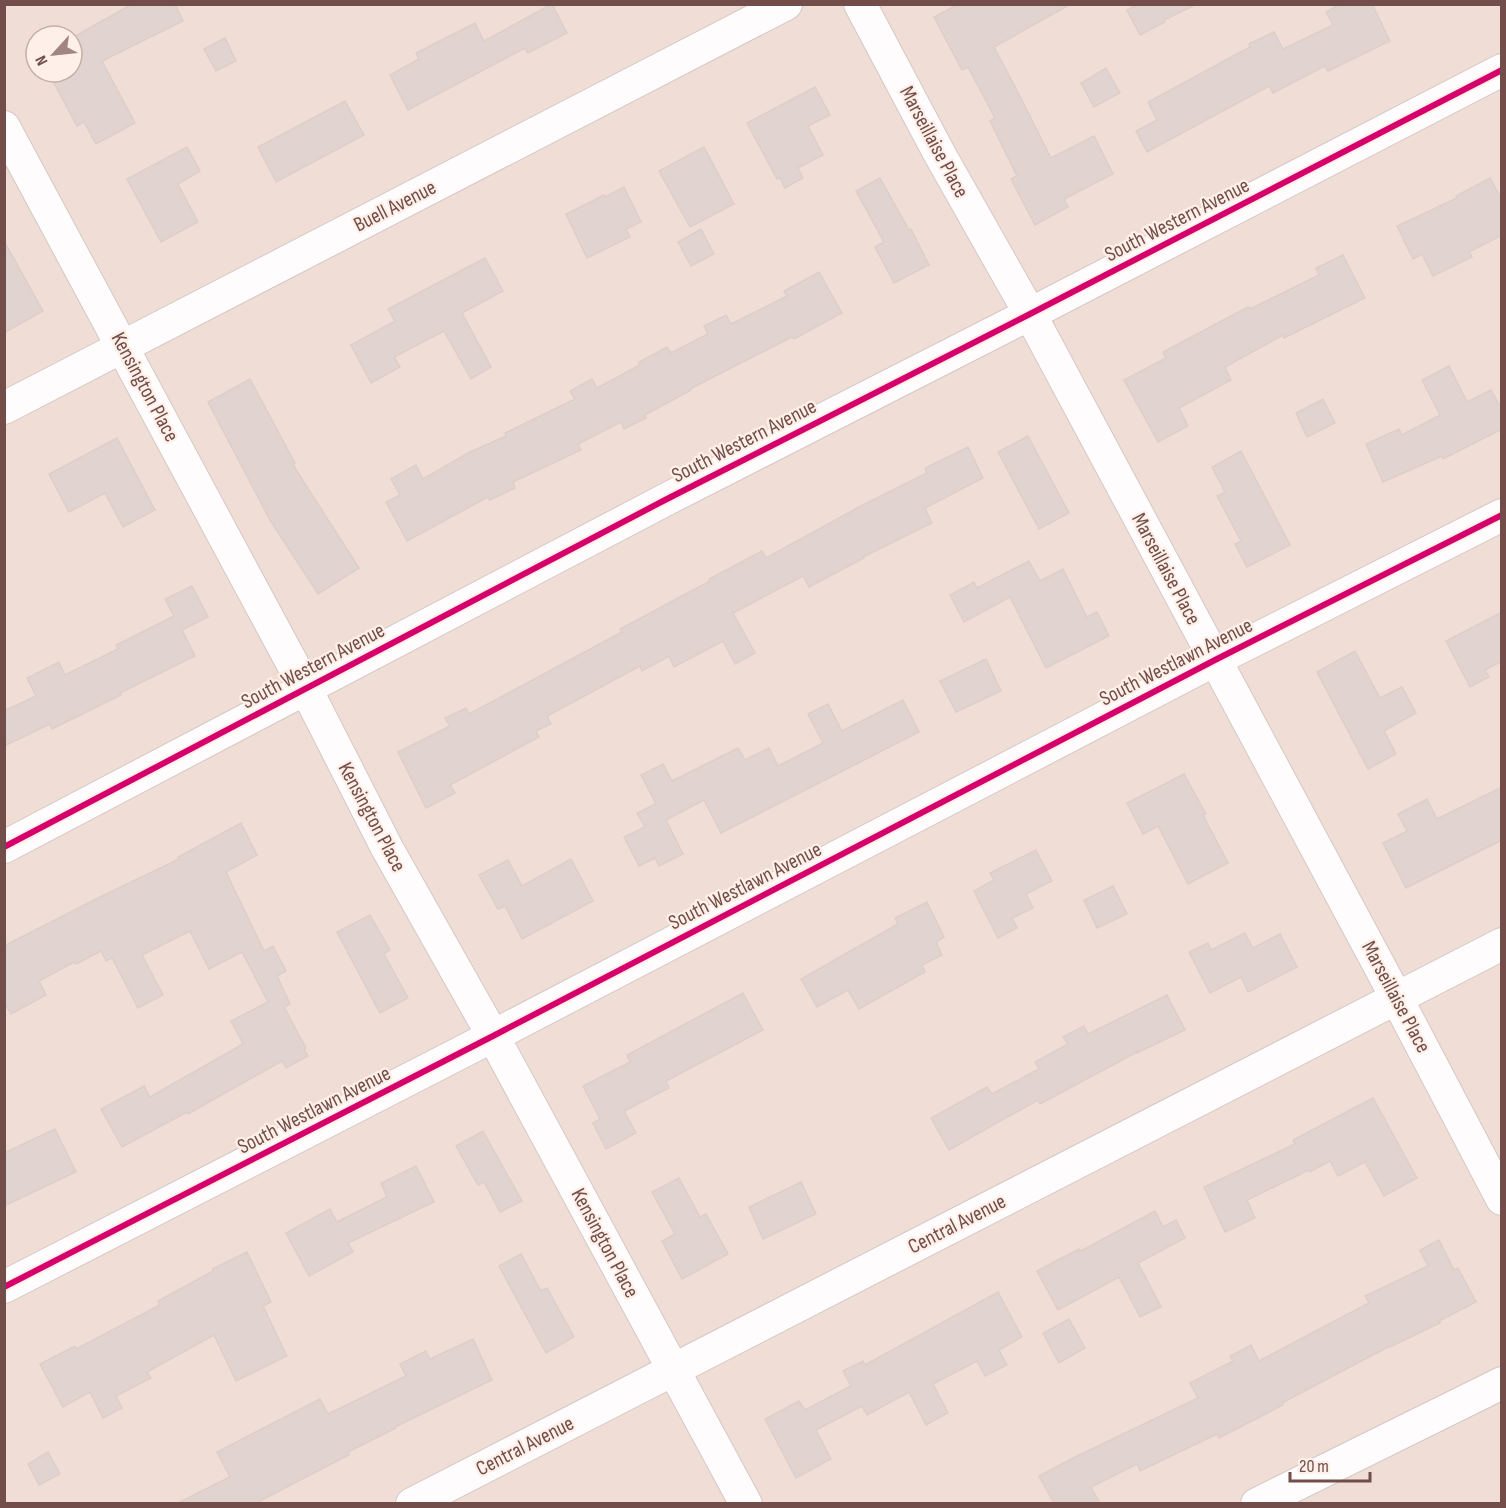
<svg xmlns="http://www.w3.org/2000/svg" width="1506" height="1508" font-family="'Sofia Sans Condensed',sans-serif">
<rect width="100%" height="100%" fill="#f5ece8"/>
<path fill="#f0ded6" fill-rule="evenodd" d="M5,5H1501V1503H5ZM36,36H72V72H36Z"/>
<g fill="#e1d3d0" stroke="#dececa" stroke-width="1.5">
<path d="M132,4H175L183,21L102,61L135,123L96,144L84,122L77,126L48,72H72V38Z"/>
<path d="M552,4L567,33L528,53L525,48L408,110L390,75L419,59L416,53L475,23L484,41Z"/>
<path d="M959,4H1071L994,47L1024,104L1051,158L1094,136L1113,174L1064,199L1068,207L1035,225L1011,179L1017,176L990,121L995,118L968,67L962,70L934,17Z"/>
<path d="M1139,4H1197L1164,20L1165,22L1140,35L1127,10Z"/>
<path d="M1341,4H1372L1390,41L1328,71L1325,66L1273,93L1269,86L1147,152L1136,131L1157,120L1148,102L1250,47L1249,44L1274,32L1283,49L1333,25L1326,12Z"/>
<path d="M225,38L236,61L216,71L204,49Z"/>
<path d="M1106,68L1120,93L1094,107L1081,83Z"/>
<path d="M815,87L830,115L808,126L823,155L798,168L803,178L785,188L780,178L777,179L747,123Z"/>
<path d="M345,101L364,135L276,182L258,147Z"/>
<path d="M187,147L200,171L178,184L198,222L161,242L127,179Z"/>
<path d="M704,147L734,204L690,227L659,171Z"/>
<path d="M880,178L909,230L911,229L929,265L894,283L875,247L884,242L856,191Z"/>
<path d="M1490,178L1502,200V235L1469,252L1472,257L1433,276L1422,254L1413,259L1397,226L1457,198L1456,196Z"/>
<path d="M624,187L641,222L626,229L630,237L587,258L566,214L604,195L605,197Z"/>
<path d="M701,229L714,254L691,266L678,242Z"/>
<path d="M4,241L43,311L4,333Z"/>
<path d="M1343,255L1365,298L1284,338L1283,335L1225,367L1231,380L1179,408L1188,426L1158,442L1124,380L1166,358L1163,352L1248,307L1250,309L1319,275L1316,268Z"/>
<path d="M485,258L503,291L462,313L491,367L471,379L444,331L394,357L400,367L371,383L351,345L395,321L388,309Z"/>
<path d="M819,272L842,313L794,339L792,337L690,389L691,390L645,415L646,418L624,429L621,422L578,444L581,450L513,482L515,488L490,500L488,497L407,541L386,502L400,495L391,479L416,465L423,479L468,453L506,436L505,433L575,399L570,391L592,379L597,388L640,365L639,362L667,347L671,353L708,334L704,326L726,315L731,324L787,296L784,291Z"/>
<path d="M1449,366L1467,402L1491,390L1502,410V429L1443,459L1442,456L1383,482L1366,444L1399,429L1402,435L1440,415L1422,380Z"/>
<path d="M250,379L295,463L293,465L359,568L318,594L270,520L208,402Z"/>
<path d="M1323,399L1335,423L1307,437L1296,413Z"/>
<path d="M1028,436L1069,513L1039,529L998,452Z"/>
<path d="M117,438L155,510L123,527L105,493L69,512L49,474Z"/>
<path d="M968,447L983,478L925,508L932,523L863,557L864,558L809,587L803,576L733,613L755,653L735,664L723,641L674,667L669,656L642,671L640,666L547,716L551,724L536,731L539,737L450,785L455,793L426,808L398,752L450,726L445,718L466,708L469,714L622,632L620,629L710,581L709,579L762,551L766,558L859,507L927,473L925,468Z"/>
<path d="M1241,451L1290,545L1247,567L1235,544L1241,541L1217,496L1225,492L1212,467Z"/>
<path d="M1029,561L1040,581L1063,569L1087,617L1097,612L1109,636L1046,668L1010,597L964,622L950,595L974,582L977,588Z"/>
<path d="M192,586L208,617L182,630L195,656L120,693L121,695L52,729L50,724L4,746V711L36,696L27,678L59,662L65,675L118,649L116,645L174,616L165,599Z"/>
<path d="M1502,612V661L1485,670L1489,677L1470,687L1446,641Z"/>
<path d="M1355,651L1380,698L1402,687L1416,713L1384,731L1396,754L1368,769L1317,672Z"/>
<path d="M986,659L1001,691L956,712L940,681Z"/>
<path d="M903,700L919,732L721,833L704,800L666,820L683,854L659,866L655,858L639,866L624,837L645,827L637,813L656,804L641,775L663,764L672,781L738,748L745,760L769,748L778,766L823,743L808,714L828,704L842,731Z"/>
<path d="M1184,774L1206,814L1203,815L1228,863L1188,884L1158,826L1143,834L1127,803Z"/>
<path d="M1502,787V840L1406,888L1383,843L1407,831L1398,814L1427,799L1437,819Z"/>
<path d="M241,823L257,855L226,872L264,951L273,946L286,971L277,976L290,1004L284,1007L306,1048L304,1049L308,1056L286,1068L282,1061L188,1114L187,1112L122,1147L101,1109L144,1086L150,1097L243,1044L231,1021L268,1002L242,952L209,969L190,931L142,955L163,995L138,1008L112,958L106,961L101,951L76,964L74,962L39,981L46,995L11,1014L4,1002V946L98,898L179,859L178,857Z"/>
<path d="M1036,850L1052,881L1026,894L1033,908L1012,918L1017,928L998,938L974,891L994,880L990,873Z"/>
<path d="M571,859L593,901L522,939L505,906L498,909L479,875L508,860L522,886Z"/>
<path d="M1113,886L1127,914L1097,928L1084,900Z"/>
<path d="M927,902L944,937L936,942L942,955L922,965L925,972L859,1009L848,990L817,1007L801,979L898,924L895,918Z"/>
<path d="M370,915L390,950L384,954L408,998L380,1013L337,932Z"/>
<path d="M1245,933L1253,948L1280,934L1297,967L1248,992L1241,977L1210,993L1189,952L1208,943L1211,950Z"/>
<path d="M743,993L763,1030L666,1081L669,1088L624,1111L636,1133L606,1149L593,1123L600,1119L583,1086L630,1062L627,1055Z"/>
<path d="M1167,995L1185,1030L1137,1053V1052L1040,1104L1038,1100L949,1150L931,1118L987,1087L992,1094L1039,1069L1035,1062L1068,1044L1063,1037L1084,1026L1088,1034Z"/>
<path d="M1373,1098L1417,1178L1384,1196L1365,1162L1338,1176L1330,1161L1310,1172L1309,1170L1247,1200L1255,1218L1225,1232L1204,1187L1295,1144L1293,1140Z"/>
<path d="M55,1129L76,1172L4,1206V1153Z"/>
<path d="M483,1131L522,1201L500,1212L484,1182L478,1185L456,1146Z"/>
<path d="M416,1166L434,1202L348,1243L353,1252L309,1276L286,1233L330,1209L337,1222L387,1197L381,1183Z"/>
<path d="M679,1178L700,1217L706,1214L728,1254L682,1279L662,1241L675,1234L652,1192Z"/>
<path d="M801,1182L816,1214L763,1239L749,1207Z"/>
<path d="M1155,1211L1163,1227L1176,1220L1185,1238L1138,1263L1161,1307L1140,1317L1119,1277L1058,1310L1037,1271L1079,1249L1081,1251Z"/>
<path d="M1439,1240L1454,1270L1458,1268L1476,1302L1439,1321L1440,1323L1390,1347V1346L1329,1378L1282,1403L1283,1405L1219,1438L1217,1434L1140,1471L1137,1464L1091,1487L1100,1503H1054L1039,1476L1071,1459L1198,1398L1190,1383L1233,1361L1230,1356L1251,1345L1259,1361L1369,1303L1365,1296L1428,1266L1420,1250Z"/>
<path d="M247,1252L271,1302L263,1306L287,1356L236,1381L214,1335L147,1372L151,1378L116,1396L122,1408L103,1418L90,1392L63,1407L40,1364L75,1346L76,1349L160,1305L158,1301L213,1271L212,1269Z"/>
<path d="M521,1254L541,1291L547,1288L574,1337L546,1353L499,1266Z"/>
<path d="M998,1292L1022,1337L999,1350L1007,1365L985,1376L977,1361L933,1384L948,1413L926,1425L909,1392L867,1415L862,1406L816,1430L831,1459L796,1478L765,1419L799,1401L805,1410L851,1386L843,1371L863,1361L865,1365Z"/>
<path d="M1069,1319L1085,1348L1059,1363L1043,1333Z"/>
<path d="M473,1339L492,1380L395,1427L396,1428L348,1452L349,1455L256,1503H178L230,1477L217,1452L320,1399L328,1414L406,1376L400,1364L426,1351L430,1359Z"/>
<path d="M48,1452L60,1474L39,1485L28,1464Z"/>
</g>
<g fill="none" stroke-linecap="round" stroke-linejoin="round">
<defs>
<g id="minor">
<path d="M860,4L939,153L1030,314L1396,997L1502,1199"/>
<path d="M4,127L306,689L387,848L493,1036L746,1504"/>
<path d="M4,408L786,4"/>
<path d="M4,847L665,500L1030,314L1502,70"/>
<path d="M4,1287L493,1036L1215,660L1502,515"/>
<path d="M412,1504L1502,944"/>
<path d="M1257,1504L1502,1383"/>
</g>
</defs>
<use href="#minor" stroke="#d4c8c5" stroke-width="34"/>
<use href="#minor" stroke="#fefcfc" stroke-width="32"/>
<defs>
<g id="cycleway">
<path d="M4,847L665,500L1030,314L1502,70"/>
<path d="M4,1287L493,1036L1215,660L1502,515"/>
</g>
</defs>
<use href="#cycleway" stroke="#fef0e8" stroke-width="10"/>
<use href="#cycleway" stroke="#d6006c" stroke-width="6"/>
</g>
<g text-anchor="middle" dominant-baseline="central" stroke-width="4.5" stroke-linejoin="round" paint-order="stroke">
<g font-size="21" fill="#724d49" stroke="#fef0e8">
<text transform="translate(934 142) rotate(62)">Marseillaise Place</text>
<text transform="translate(395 206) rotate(-27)">Buell Avenue</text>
<text transform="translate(1177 220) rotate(-27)">South Western Avenue</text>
<text transform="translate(145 387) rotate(62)">Kensington Place</text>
<text transform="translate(744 441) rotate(-27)">South Western Avenue</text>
<text transform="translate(1166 569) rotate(62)">Marseillaise Place</text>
<text transform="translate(1176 662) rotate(-27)">South Westlawn Avenue</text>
<text transform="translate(313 666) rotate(-28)">South Western Avenue</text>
<text transform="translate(372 817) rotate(62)">Kensington Place</text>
<text transform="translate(745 886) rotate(-27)">South Westlawn Avenue</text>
<text transform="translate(1396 997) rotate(62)">Marseillaise Place</text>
<text transform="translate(314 1110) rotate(-27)">South Westlawn Avenue</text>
<text transform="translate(957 1224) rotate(-27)">Central Avenue</text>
<text transform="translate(605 1243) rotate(62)">Kensington Place</text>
<text transform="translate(525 1446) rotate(-27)">Central Avenue</text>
</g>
</g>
<rect width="1506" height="1508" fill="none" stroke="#724d49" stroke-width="12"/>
<g transform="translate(54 54) rotate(243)"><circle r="28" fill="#fef0e8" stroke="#c6afa8" stroke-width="1.5"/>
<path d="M0-4.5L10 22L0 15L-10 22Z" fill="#a08581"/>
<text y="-9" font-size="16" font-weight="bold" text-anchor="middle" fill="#724d49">N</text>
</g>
<path d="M1290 1472v9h80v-9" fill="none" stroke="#724d49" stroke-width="3"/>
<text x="1299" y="1472" font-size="18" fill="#724d49" stroke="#fef0e8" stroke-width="4.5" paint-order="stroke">20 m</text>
</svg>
